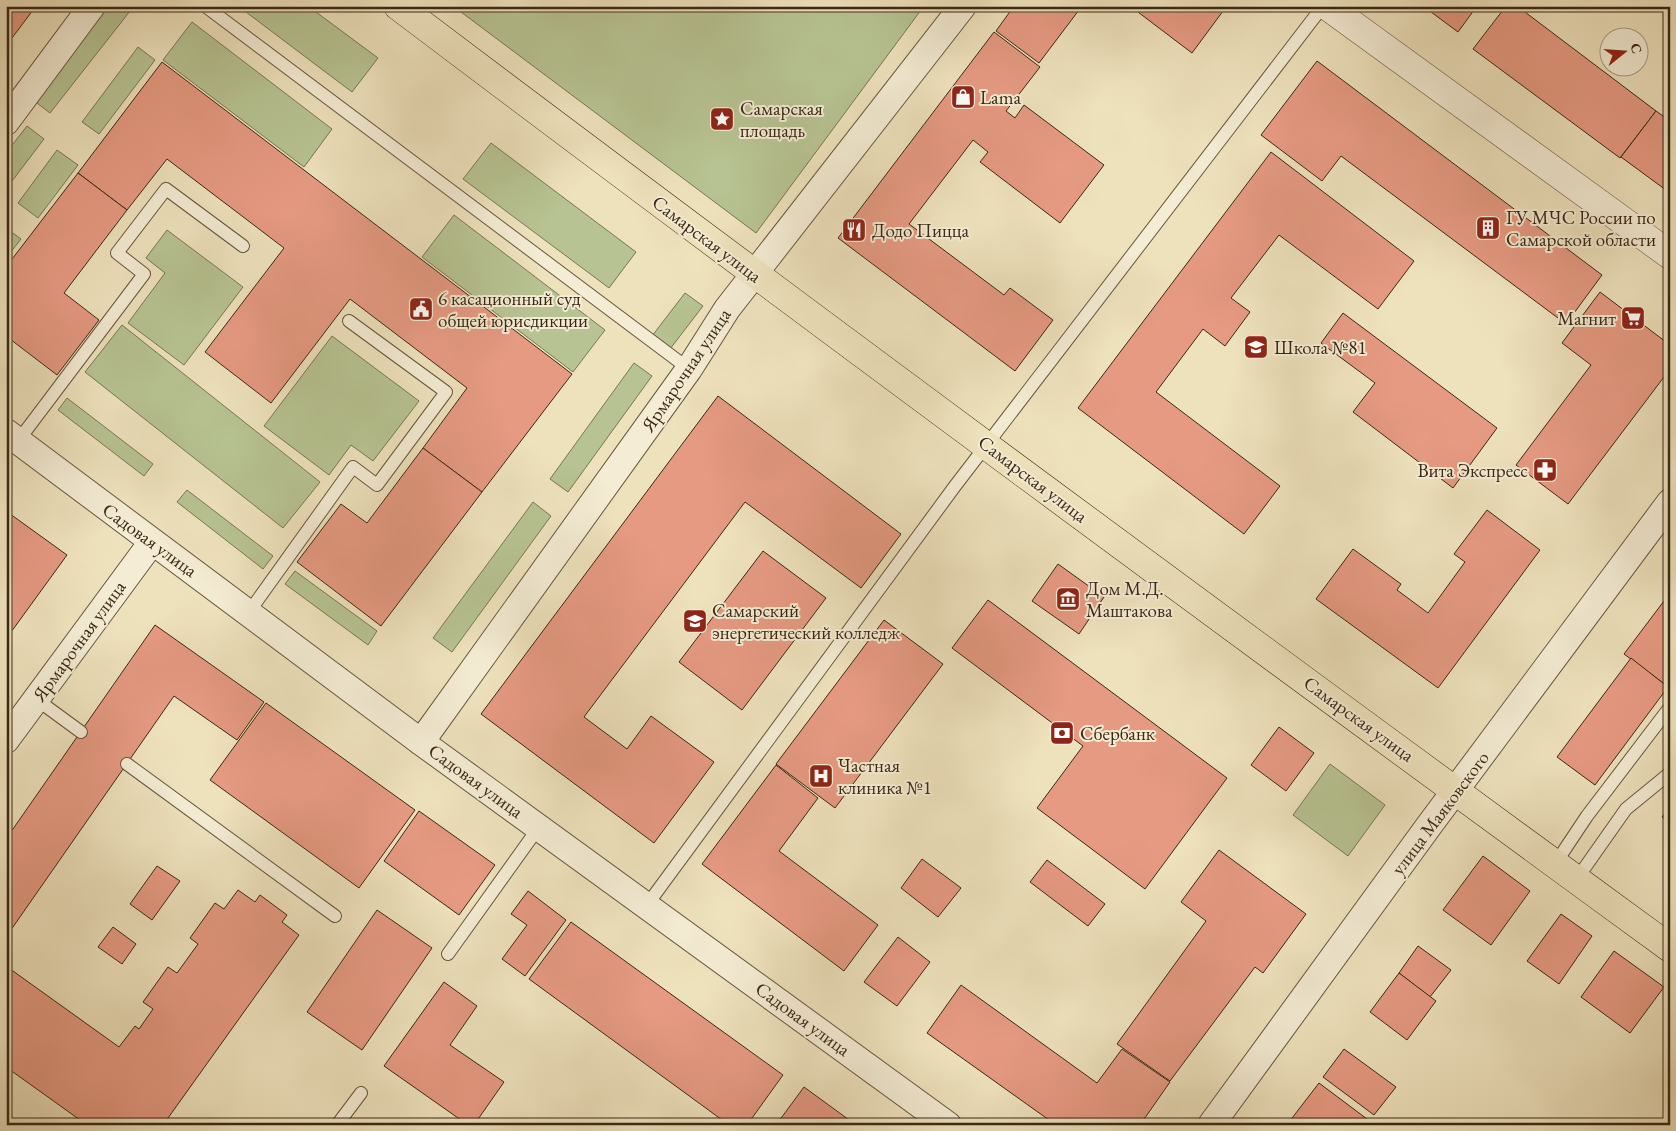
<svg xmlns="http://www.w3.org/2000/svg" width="1676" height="1131" font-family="'EB Garamond',serif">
<rect width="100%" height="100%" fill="#eee2bd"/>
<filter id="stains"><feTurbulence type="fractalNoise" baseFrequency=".004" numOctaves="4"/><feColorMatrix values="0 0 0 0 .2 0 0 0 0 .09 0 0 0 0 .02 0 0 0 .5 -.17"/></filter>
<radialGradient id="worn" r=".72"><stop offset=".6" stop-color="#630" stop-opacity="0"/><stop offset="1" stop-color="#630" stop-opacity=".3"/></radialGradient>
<g fill="#b7c392" stroke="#797654">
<path d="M106,6H134L50,113L33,100Z"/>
<path d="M238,6H308L378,58L352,92Z"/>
<path d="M453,6H924L756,233Z"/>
<path d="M192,22L332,129L304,167L163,60Z"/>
<path d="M138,47L155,60L99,134L82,122Z"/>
<path d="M27,126L44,139L6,189V153Z"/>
<path d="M491,143L636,252L609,288L463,179Z"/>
<path d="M57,150L78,165L38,218L18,203Z"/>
<path d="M454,215L605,330L573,372L422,257Z"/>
<path d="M6,228L21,239L6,258Z"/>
<path d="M167,230L243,287L184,365L128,323L165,273L146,258Z"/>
<path d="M685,293L703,306L670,349L652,336Z"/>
<path d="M122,325L320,482L283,528L85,372Z"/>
<path d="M332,336L419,401L373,461L351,445L329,475L264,426Z"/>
<path d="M634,363L652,376L568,492L550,479Z"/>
<path d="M67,398L153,464L144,476L58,410Z"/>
<path d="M187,490L273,556L263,569L177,502Z"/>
<path d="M533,502L551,516L452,652L433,638Z"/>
<path d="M295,571L377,631L368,645L285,584Z"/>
<path d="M1330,764L1385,805L1348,856L1293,815Z"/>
</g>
<g fill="#e69a82" stroke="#3b2815">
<path d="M6,6H36L6,46Z"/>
<path d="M1014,6H1082L1039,63L996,31Z"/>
<path d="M1130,6H1224L1226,7L1192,53Z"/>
<path d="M1423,6H1477L1458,32Z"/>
<path d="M1506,6H1517L1656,111L1620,158L1473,49Z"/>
<path d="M994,32L1040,67L1006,111L1015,118L1024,105L1104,165L1060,223L980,162L988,152L973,140L909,224L1004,295L1010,288L1053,320L1015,371L838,238Z"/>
<path d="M1317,61L1602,275L1566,324L1341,156L1322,181L1261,135Z"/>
<path d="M162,62L572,374L482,492L423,448L467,388L350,299L271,403L205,352L284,248L167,159L127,210L78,173Z"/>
<path d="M1656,111L1670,121V193L1621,157Z"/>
<path d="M1271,152L1414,261L1378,309L1279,235L1231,298L1250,312L1225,346L1203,329L1156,392L1280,486L1244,534L1078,408Z"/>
<path d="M78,173L127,210L64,293L99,320L57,375L6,336V267Z"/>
<path d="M1600,292L1670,345V369L1568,504L1516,465L1591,365L1562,343Z"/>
<path d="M1343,313L1497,428L1453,488L1353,412L1375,383L1321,343Z"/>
<path d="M718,396L901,534L861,588L745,502L584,717L627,749L651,716L714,762L654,843L481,714Z"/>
<path d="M423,448L482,492L381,626L297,562L341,504L367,523Z"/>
<path d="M1487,510L1540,550L1438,688L1316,599L1353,549L1401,584L1397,590L1428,613L1465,562L1454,554Z"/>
<path d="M6,511L67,555L6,639Z"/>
<path d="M763,551L826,598L742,710L679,662Z"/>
<path d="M1058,564L1104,597L1079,634L1032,601Z"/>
<path d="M1670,593V688L1624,654Z"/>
<path d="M988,600L1227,778L1145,889L1037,808L1083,746L952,648Z"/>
<path d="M884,620L943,664L835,808L776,764Z"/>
<path d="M155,625L264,702L237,740L174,696L6,937V839Z"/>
<path d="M1631,658L1668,687L1595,785L1557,757Z"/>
<path d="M266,703L415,810L359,888L210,780Z"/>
<path d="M1279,727L1314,753L1286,791L1251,765Z"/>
<path d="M776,765L818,798L779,851L878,925L844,971L702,864Z"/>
<path d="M1670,807V822L1662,817Z"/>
<path d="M419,811L495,865L459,915L384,861Z"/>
<path d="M1219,850L1306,914L1263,973L1255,967L1170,1081L1117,1044L1206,921L1181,902Z"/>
<path d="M1483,856L1530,891L1491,945L1443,910Z"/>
<path d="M922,859L961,888L938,917L901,888Z"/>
<path d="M1047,860L1105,904L1088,926L1030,882Z"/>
<path d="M157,866L180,881L152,920L130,904Z"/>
<path d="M238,890L255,902L260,895L287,915L282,922L299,935L163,1125H87L6,1067V966L119,1047L135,1026L139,1029L153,1009L143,1002L168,967L177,973L198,944L190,938L215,903L224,909Z"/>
<path d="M528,891L566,920L525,976L502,959L527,925L511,914Z"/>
<path d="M377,910L432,948L362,1050L307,1012Z"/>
<path d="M1561,914L1592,936L1559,984L1527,961Z"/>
<path d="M571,922L783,1075L747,1125H729L529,979Z"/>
<path d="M113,927L136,944L122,964L98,947Z"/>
<path d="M898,937L930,962L897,1006L864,982Z"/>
<path d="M1418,946L1451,970L1430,997L1399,973Z"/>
<path d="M1614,951L1664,987L1630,1033L1581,997Z"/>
<path d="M1399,973L1436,1001L1407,1040L1370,1012Z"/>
<path d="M444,982L477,1006L450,1045L504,1082L474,1125H468L384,1066Z"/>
<path d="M961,985L1097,1083L1122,1049L1170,1082L1140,1125H1056L927,1033Z"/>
<path d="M1344,1049L1396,1087L1374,1115L1323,1077Z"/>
<path d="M1319,1083L1375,1125H1293L1289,1122Z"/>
<path d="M804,1087L856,1125H776Z"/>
</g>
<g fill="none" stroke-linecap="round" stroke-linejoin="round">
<defs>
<g id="service">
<path d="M205,6L689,369"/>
<path d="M18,441L144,274L117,253L166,189L243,246"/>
<path d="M249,612L353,467L377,485L446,392L349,321"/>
<path d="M36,699L81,732"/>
<path d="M127,764L335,916"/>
<path d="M1555,864L1587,816L1667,711L1670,710"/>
<path d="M1576,880L1626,809L1670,773"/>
<path d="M647,905L955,486L1323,6"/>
<path d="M448,954L539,827"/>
<path d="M337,1125L361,1093"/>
</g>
<g id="minor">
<path d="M6,122L92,6"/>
<path d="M6,432L421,742L948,1125"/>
<path d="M6,740L152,542"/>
<path d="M421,742L689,369L727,309L963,6"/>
<path d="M1211,1125L1428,827L1670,502"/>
</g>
<path id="tertiary" d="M1327,6L1670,255"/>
<path id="primary" d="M398,6C819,324 1244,637 1670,948"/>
</defs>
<use href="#service" stroke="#68563f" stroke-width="14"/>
<use href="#minor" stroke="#68563f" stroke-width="28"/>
<use href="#tertiary" stroke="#68563f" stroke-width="29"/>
<use href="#primary" stroke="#3b2815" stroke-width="29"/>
<use href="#service" stroke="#f4ecd4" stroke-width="12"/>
<use href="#minor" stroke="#f4ecd4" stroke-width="26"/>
<use href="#tertiary" stroke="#f4ecd4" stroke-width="28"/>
<use href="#primary" stroke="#eee2bd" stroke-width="28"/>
</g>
<defs>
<symbol id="shop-square" viewBox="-11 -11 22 22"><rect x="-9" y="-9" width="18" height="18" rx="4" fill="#8f2418" stroke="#f4ecd4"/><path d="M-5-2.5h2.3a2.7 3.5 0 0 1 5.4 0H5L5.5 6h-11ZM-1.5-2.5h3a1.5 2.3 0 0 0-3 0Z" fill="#fff"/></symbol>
<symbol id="sight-square" viewBox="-11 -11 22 22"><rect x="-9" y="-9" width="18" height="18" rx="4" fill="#8f2418" stroke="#f4ecd4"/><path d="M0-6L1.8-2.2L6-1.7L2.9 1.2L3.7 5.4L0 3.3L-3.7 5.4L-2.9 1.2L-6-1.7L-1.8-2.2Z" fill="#fff"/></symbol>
<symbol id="building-square" viewBox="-11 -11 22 22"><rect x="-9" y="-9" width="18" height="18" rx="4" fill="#8f2418" stroke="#f4ecd4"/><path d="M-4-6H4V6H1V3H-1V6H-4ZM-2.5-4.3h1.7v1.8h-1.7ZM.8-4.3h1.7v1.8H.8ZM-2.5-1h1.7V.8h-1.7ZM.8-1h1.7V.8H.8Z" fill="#fff"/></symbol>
<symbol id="restaurant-square" viewBox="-11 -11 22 22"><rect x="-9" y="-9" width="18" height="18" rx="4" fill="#8f2418" stroke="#f4ecd4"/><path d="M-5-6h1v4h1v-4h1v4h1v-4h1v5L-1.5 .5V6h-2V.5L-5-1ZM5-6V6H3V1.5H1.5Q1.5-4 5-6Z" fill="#fff"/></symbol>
<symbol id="civic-square" viewBox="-11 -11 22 22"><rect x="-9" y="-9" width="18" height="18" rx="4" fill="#8f2418" stroke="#f4ecd4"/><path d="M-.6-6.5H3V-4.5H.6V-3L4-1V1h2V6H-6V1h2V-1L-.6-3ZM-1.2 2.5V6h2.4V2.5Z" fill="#fff"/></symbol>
<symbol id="supermarket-square" viewBox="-11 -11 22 22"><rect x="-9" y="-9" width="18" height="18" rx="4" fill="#8f2418" stroke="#f4ecd4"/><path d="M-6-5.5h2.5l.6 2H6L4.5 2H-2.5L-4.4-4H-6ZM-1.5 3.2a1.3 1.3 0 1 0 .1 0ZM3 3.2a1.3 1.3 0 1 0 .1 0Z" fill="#fff"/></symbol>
<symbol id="school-square" viewBox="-11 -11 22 22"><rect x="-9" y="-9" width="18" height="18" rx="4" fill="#8f2418" stroke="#f4ecd4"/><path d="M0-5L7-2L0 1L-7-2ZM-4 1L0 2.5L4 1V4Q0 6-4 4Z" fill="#fff"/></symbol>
<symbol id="pharmacy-square" viewBox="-11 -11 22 22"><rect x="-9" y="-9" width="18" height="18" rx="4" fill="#8f2418" stroke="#f4ecd4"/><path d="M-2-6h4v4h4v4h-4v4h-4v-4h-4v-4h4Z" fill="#fff"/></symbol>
<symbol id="museum-square" viewBox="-11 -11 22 22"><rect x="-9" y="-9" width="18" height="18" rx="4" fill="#8f2418" stroke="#f4ecd4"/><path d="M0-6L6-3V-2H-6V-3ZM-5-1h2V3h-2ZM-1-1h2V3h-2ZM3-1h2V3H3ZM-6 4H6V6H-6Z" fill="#fff"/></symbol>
<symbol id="university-square" viewBox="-11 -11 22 22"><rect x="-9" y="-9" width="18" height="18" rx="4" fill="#8f2418" stroke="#f4ecd4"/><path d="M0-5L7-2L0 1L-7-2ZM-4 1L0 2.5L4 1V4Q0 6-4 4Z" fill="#fff"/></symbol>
<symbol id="bank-square" viewBox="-11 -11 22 22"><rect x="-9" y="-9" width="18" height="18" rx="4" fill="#8f2418" stroke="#f4ecd4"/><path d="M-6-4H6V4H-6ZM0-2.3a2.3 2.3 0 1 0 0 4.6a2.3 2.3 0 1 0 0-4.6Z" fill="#fff"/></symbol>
<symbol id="hospital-square" viewBox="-11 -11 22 22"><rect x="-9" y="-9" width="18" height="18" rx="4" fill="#8f2418" stroke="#f4ecd4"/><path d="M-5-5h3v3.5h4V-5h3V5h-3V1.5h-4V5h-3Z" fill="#fff"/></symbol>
</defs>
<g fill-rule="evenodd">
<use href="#shop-square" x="949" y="83" width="28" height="28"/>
<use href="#sight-square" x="708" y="105" width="28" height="28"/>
<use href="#building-square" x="1474" y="214" width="28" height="28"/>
<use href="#restaurant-square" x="840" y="216" width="28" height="28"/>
<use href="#civic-square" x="407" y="295" width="28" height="28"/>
<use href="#supermarket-square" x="1619" y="304" width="28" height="28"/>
<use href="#school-square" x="1242" y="333" width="28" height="28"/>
<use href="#pharmacy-square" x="1531" y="456" width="28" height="28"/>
<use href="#museum-square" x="1054" y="585" width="28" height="28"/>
<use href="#university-square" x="681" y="607" width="28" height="28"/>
<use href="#bank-square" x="1048" y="719" width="28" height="28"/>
<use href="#hospital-square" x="807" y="762" width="28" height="28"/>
</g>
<g text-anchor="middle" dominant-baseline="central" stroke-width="4" stroke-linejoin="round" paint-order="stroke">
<g font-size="19" fill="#3b2815" stroke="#f4ecd4" text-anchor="start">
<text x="980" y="97">Lama</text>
<text x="740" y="108">Самарская<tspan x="740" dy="22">площадь</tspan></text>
<text x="1506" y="217">ГУ МЧС России по<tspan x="1506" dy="22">Самарской области</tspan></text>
<text x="872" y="230">Додо Пицца</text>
<text x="438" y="298">6 касационный суд<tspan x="438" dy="22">общей юрисдикции</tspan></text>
<text x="1616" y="318" text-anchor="end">Магнит</text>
<text x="1274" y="347">Школа №81</text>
<text x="1528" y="470" text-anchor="end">Вита Экспресс</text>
<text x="1086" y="588">Дом М.Д.<tspan x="1086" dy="22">Маштакова</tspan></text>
<text x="712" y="610">Самарский<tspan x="712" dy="22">энергетический колледж</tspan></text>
<text x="1080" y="733">Сбербанк</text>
<text x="838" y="765">Частная<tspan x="838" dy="22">клиника №1</tspan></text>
</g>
<g font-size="19" fill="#3b2815" stroke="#f4ecd4">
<text transform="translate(707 239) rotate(37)">Самарская улица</text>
<text transform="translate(686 370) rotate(-56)">Ярмарочная улица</text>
<text transform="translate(1033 479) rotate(37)">Самарская улица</text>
<text transform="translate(150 540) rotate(36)">Садовая улица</text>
<text transform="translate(79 641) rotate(-54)">Ярмарочная улица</text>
<text transform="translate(1359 719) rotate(36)">Самарская улица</text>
<text transform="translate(476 781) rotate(36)">Садовая улица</text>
<text transform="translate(1440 813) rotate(-53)">улица Маяковского</text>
<text transform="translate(803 1019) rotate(36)">Садовая улица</text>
</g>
</g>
<rect width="1676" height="1131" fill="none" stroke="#eee2bd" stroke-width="25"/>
<rect x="8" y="8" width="1661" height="1116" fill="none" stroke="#3b2815" stroke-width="2.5"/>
<rect x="12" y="12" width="1651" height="1106" fill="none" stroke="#3b2815"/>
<g transform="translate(1624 52) rotate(73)"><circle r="24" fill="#f4ecd4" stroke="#aa9e88"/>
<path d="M0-4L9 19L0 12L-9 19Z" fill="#8f2418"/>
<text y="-8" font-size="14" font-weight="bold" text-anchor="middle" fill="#3b2815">С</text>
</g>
<rect width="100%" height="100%" filter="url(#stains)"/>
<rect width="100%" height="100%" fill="url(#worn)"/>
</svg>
